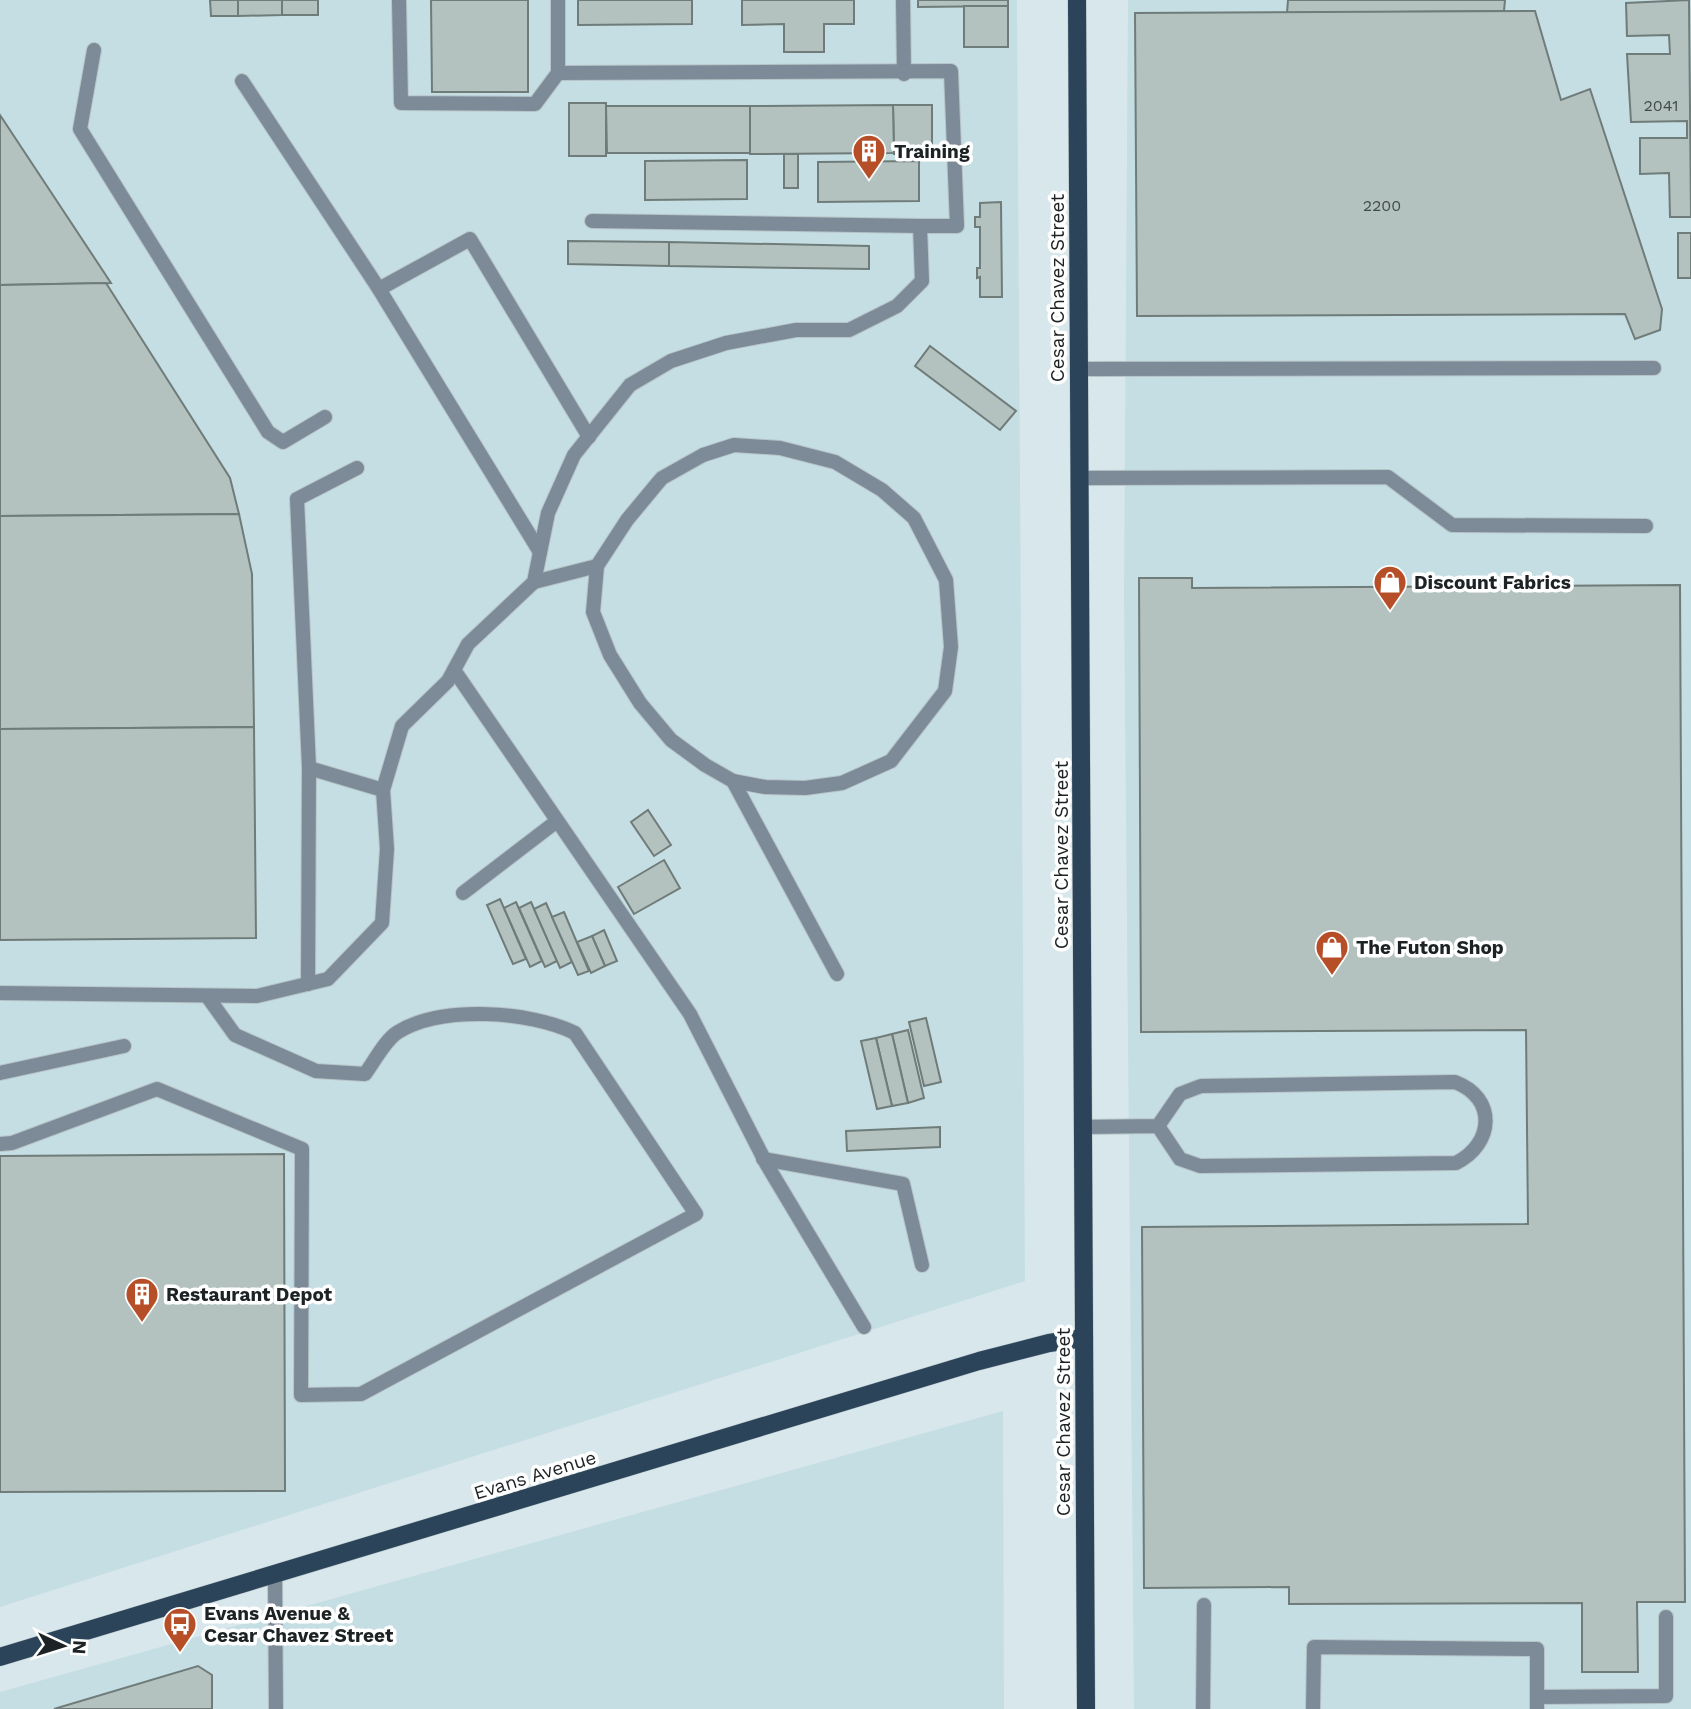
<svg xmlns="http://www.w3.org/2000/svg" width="1691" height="1709" font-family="'Work Sans',sans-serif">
<rect width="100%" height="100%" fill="#d8e7eb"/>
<g fill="#c5dee3">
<path d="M0,0H1017L1025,1281L0,1607Z"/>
<path d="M1128,0H1691V1709H1134L1124,594Z"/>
<path d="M1003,1411L1004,1709H0V1692Z"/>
</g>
<g fill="#b3c2be" stroke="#6f7c79" stroke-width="2">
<path d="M210,0H238V16H211Z"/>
<path d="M238,0H282V15L238,16Z"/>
<rect x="282" y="0" width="36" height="15"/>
<path d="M431,0H528V92H432Z"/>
<path d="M578,0H692V24L578,25Z"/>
<path d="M742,0H854V24H824V52H784V24L742,25Z"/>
<path d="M918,0H1008V6L918,7Z"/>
<path d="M1288,0H1505L1504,11L1287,13Z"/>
<path d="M1689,0L1691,217H1670L1669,173L1640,174V138H1687V121L1631,122L1627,54H1670L1669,35L1627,36L1626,3Z"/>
<rect x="964" y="6" width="44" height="41"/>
<path d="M1535,11L1561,100L1590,89L1662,309L1660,330L1635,339L1625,314L1137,316L1135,13Z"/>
<rect x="569" y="103" width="37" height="53"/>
<path d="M893,105H932V153L894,154Z"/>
<path d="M893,105L894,153L750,154V106Z"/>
<path d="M606,106H750V153H607Z"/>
<path d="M0,115L111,283L0,285Z"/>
<rect x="784" y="154" width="14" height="34"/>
<path d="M747,160V199L645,200V161Z"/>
<path d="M919,161V201L818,202V162Z"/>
<path d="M1001,202L1002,297H980V277L977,278V268H980V227H975V217H980V203Z"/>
<rect x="1678" y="233" width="13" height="45"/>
<path d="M568,241L669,242V266L568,264Z"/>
<path d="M669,242L869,246V269L669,266Z"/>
<path d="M106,283L230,478L239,514L0,516V285Z"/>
<path d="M930,346L1016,411L1000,430L915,366Z"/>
<path d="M239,514L252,574L254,727L0,729V516Z"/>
<path d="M1139,578H1192V588L1680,585L1685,1602H1637L1638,1672H1582V1603L1289,1604V1587L1144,1588L1142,1227L1528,1224L1526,1030L1141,1032Z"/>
<path d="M254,727L256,938L0,940V729Z"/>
<path d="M648,810L671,845L654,856L631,822Z"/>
<path d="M664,860L680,888L634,914L618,887Z"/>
<path d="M500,899L526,959L513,964L487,905Z"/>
<path d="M516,902L542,961L530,967L504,908Z"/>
<path d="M531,902L557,961L545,967L519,908Z"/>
<path d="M546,903L572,962L560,968L534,909Z"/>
<path d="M564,912L589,971L578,975L552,917Z"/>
<path d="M604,930L617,961L605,966L592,936Z"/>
<path d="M592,936L605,966L591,973L577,942Z"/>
<path d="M926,1018L941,1082L924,1086L909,1022Z"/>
<path d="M908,1030L924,1098L908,1103L892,1034Z"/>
<path d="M892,1034L908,1103L892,1106L876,1038Z"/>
<path d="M876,1038L892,1106L877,1109L861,1041Z"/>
<path d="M940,1127V1147L847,1151L846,1131Z"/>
<path d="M284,1154L285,1491L0,1492V1156Z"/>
<path d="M198,1666L212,1675V1709H54Z"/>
</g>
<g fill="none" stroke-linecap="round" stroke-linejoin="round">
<defs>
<g id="service">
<path d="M399,0L401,103L535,104L558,73V0"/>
<path d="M903,0L904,74"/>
<path d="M94,50L80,129L268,432L283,442L325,417"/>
<path d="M242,81L379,289L540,552"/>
<path d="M592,221L920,226"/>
<path d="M379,289L470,239L589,437"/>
<path d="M1079,369L1654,368"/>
<path d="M734,445L780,448L835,462L882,490L914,518L946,580L951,647L945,691L891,761L842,783L805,788L765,787L733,781L705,765L671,740L640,703L610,655L593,612L597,566L627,520L656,485L662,478L703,455Z"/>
<path d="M1079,478L1388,477L1452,525L1646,526"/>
<path d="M534,582L597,566"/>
<path d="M454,670L690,1014L767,1165L864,1327"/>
<path d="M309,768L383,790"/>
<path d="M733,781L837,974"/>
<path d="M463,893L557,821"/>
<path d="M308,984L309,768L297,499L357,468"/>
<path d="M0,993L257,996L328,979L382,923L387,849L383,790L402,726L448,681L468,644L534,582L548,513L574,455L630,385L671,361L726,343L796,330H849L897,306L922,281L920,226H957L951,71L558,73"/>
<path d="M0,1073L124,1046"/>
<path d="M1084,1127L1158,1126L1180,1159L1200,1166L1456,1163C1494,1144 1497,1098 1455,1082L1201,1086L1180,1094L1158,1126"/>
<path d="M0,1144L12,1143L157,1089L302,1149L301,1395L361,1394L696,1214L575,1033C530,1011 442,1005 398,1032C385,1040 374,1062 365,1074L316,1071L235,1035L207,996"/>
<path d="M763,1159L903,1184L922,1265"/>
<path d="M1537,1697L1666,1696V1617"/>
<path d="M1203,1709L1204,1605"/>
<path d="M1313,1709L1314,1647L1537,1649V1709"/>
</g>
<path id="minor" d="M275,1575L276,1709"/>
<g id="primary">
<path d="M1077,0L1086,1709"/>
<path d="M0,1657L979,1361L1049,1343L1084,1338"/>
</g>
</defs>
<use href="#service" stroke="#b6c4c7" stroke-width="16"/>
<use href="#minor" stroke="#b6c4c7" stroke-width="16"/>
<use href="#primary" stroke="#b6c4c7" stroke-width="19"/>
<use href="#service" stroke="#7d8b99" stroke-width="14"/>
<use href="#minor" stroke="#7d8b99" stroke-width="14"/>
<use href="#primary" stroke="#2b445a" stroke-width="18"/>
</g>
<defs>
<symbol id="building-pin" viewBox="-11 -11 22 30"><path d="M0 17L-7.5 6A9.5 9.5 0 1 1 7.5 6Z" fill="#b64f27" stroke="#fff"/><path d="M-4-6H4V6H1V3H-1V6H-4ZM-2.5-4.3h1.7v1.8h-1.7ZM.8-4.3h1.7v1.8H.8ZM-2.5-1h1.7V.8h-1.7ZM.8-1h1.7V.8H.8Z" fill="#fff"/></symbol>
<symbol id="shop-pin" viewBox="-11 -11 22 30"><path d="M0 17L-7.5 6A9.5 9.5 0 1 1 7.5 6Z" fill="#b64f27" stroke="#fff"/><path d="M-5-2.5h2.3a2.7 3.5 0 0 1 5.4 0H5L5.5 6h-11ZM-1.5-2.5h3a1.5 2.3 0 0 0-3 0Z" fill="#fff"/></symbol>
<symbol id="bus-pin" viewBox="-11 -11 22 30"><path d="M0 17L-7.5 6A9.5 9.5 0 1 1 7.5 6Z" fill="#b64f27" stroke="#fff"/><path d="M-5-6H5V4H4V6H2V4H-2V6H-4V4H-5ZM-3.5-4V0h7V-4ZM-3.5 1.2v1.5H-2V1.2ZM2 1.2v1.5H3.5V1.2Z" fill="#fff"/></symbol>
</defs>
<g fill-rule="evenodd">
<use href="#building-pin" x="850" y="132" width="38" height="52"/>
<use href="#shop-pin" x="1371" y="563" width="38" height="52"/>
<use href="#shop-pin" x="1313" y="928" width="38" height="52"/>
<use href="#building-pin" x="123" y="1275" width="38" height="52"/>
<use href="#bus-pin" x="161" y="1605" width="38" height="52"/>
</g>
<g text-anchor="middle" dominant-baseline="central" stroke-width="7" stroke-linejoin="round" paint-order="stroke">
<g font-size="16" fill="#424b4a">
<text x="1661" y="105">2041</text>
<text x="1382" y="205">2200</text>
</g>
<g font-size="19" font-weight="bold" fill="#1d2324" stroke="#fff" text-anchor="start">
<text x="894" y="151">Training</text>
<text x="1414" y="582">Discount Fabrics</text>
<text x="1356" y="947">The Futon Shop</text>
<text x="166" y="1294">Restaurant Depot</text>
<text x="204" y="1613">Evans Avenue &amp;<tspan x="204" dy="22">Cesar Chavez Street</tspan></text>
</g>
<g font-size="19" fill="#1d2324" stroke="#fff">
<text transform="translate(1057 288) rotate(-90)">Cesar Chavez Street</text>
<text transform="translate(1061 855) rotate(-90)">Cesar Chavez Street</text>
<text transform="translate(1063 1422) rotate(-90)">Cesar Chavez Street</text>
<text transform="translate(535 1475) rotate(-17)">Evans Avenue</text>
</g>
</g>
<g transform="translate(63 1646) rotate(94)" stroke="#ffffff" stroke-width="5" paint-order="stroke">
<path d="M0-5L12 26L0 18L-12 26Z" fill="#1d2324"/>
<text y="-10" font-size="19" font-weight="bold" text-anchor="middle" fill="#1d2324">N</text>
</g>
</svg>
